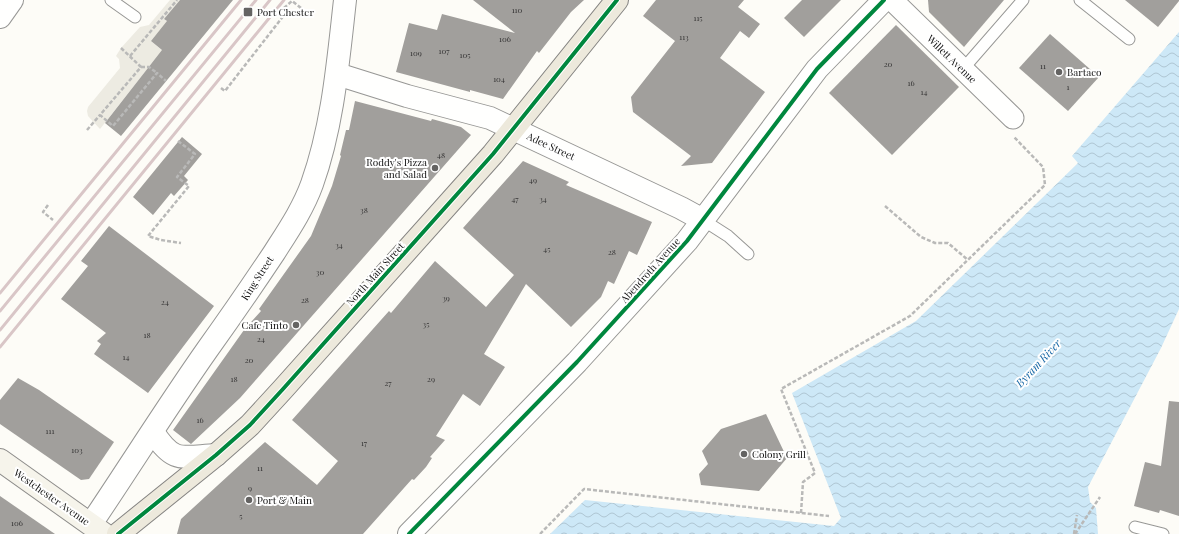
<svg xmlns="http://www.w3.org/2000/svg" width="1179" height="534" font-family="'Playfair Display',serif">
<defs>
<pattern id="water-waves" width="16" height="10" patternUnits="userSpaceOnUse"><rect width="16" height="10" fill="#cde8f7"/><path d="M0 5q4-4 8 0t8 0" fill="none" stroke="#afc6d3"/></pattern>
</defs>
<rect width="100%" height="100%" fill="#fdfcf7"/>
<path fill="#edebe2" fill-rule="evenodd" d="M170,0H180L164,19L188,38L152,63L100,129L88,116L87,111L88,107L120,68L119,59L116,56L121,48L140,27L149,25ZM160,30L174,41L164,52L151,41Z"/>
<path fill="url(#water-waves)" d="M1179,32V309L1161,348L1088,487L1090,502L1096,508L1098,534H550L585,500L834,526L841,518L792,393L916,321L1078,163L1072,156Z"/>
<g fill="#a19f9c">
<path d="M180,0H233L121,136L105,123L162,50L151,41L167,21L164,19Z"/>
<path d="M473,0H584L571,12L539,53L537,51L503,99L470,90V92L396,72L409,23L437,30L442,14L515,33Z"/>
<path d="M656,0H744L738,7L760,24L749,38L740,31L720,58L765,92L712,163L681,166L691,156L633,112L631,97L675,41L643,16Z"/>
<path d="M802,0H841L804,37L784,18Z"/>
<path d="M928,0H1004L964,47L929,12Z"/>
<path d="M1125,0H1179V1L1158,27Z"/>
<path d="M896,25L959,87L892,155L829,93Z"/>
<path d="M1050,34L1099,77L1068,111L1019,68Z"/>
<path d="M355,101L431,121L432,119L461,127L471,135L240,398L191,444L173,430L244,330L261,311L259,309L311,236L332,186L341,156L340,155L346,130H349Z"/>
<path d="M182,137L202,154L184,176L188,180L174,196L171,193L153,215L133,197Z"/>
<path d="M523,161L569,182L566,185L652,222L637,255L629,251L614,284L608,281L601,297L571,327L526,284L484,354L505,367L480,406L463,394L436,436L445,440L430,457L432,458L426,467L414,480L412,479L363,534H177L181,519L265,442L317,485L338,461L292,420L389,311L391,313L435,261L486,307L514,275L463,228Z"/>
<path d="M109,226L214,306L148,393L94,354L101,344L97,341L106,333L61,299L88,266L81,261Z"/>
<path d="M18,378L39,390L114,442L89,479L81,480L0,424V400Z"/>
<path d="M1169,401L1179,402V516L1160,510L1159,513L1134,506L1145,462L1161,466Z"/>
<path d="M766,414L787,458L759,491L701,485L699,474L708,464L702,451L721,429Z"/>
<path d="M0,496L55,534H0Z"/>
</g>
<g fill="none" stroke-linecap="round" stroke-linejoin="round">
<defs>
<g id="service">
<path d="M111,0L135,17"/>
<path d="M1080,0L1129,39"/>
<path d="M963,69L1023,0"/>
<path d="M703,220L728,236L748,254"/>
<path d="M1135,527L1163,534"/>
</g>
<path id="minor" d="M892,0L1013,118"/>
<g id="tertiary">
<path d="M0,17L12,0"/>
<path d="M337,74L407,96L490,118L681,208L703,220"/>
<path d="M153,432C174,464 181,457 216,455"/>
<path d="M91,524C130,466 167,407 207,350C230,318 252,286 274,253C288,231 303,209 312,184C333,125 338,62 345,0"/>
<path d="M409,534L577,362L687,241L817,69L884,0"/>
</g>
<path id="secondary" d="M0,460L104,534"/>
<path id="primary" d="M118,534L216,455L250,425L283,389L493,154L617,0"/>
</defs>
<use href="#service" stroke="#979795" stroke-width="13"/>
<use href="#minor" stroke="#979795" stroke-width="23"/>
<use href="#tertiary" stroke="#979795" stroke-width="24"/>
<use href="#secondary" stroke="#8e8d8b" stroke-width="24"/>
<use href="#primary" stroke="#858482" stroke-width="24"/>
<g stroke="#b9b9b8" stroke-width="2.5" stroke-dasharray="4 2" stroke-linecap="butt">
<path d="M284,8L292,1L301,8"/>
<path d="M121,48L141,67L100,115L113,126L157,73L166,81"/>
<path d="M130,56L177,0"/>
<path d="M141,67H149L157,73"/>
<path d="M221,88L225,91L288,10L295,15"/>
<path d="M87,130L100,115"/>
<path d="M178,141L195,154L177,177L189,186L148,236L161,240L181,243"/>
<path d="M48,205L43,212L53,220"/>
<path d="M885,206L921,237L935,243H948L968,260"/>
<path d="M801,513L803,482L815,473L781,389L910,316L1045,185L1043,167L1014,137"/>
<path d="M540,534L584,489L829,516"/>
<path d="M1074,534L1077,515"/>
<path d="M1075,534L1100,497"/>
</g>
<use href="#service" stroke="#fffffe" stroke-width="11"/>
<use href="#minor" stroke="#fffffe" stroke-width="21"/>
<use href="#tertiary" stroke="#fffffe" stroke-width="22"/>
<use href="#secondary" stroke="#f6f4eb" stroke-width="22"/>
<use href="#primary" stroke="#ede9dc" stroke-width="22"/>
<g stroke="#d9c6c7" stroke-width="3">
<path d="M0,293L241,0"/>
<path d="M0,311L256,0"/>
<path d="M0,330L270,0"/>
<path d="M0,347L284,0"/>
</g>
<defs>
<g id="cycleway">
<path d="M118,534L216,455L250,425L283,389L493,154L617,0"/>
<path d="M409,534L577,362L687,241L817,69L884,0"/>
</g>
</defs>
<use href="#cycleway" stroke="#fff" stroke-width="6"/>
<use href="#cycleway" stroke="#00873e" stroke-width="4"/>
</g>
<g fill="#646362" stroke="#fff" stroke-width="1.5">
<rect x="243" y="7" width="10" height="10" rx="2"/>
<circle cx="1059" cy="72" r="4"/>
<circle cx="435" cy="168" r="4"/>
<circle cx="296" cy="325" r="4"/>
<circle cx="744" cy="454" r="4"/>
<circle cx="249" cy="500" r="4"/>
</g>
<g text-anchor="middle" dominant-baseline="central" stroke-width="4" stroke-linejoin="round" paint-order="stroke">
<g font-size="8" fill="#353434">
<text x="517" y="9">110</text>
<text x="698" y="17">115</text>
<text x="684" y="36">113</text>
<text x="505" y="38">106</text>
<text x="444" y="50">107</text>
<text x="416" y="52">109</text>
<text x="465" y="54">105</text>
<text x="888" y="63">20</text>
<text x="1043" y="65">11</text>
<text x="499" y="78">104</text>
<text x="911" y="82">16</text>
<text x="1068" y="86">1</text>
<text x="924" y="91">14</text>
<text x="441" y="154">48</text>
<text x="533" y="179">49</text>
<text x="515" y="198">47</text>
<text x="543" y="198">34</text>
<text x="364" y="209">38</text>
<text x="339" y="244">34</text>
<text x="547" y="248">45</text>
<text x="612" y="251">28</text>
<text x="320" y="271">30</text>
<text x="446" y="297">39</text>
<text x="305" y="299">28</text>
<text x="165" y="301">24</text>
<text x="426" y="323">35</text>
<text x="147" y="334">18</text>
<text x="261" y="338">24</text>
<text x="126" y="356">14</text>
<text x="249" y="359">20</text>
<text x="234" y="378">18</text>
<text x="431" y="378">29</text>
<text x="388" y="382">27</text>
<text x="200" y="419">16</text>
<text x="50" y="430">111</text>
<text x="364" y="442">17</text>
<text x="77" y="449">103</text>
<text x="260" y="467">11</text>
<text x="250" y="487">9</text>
<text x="241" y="515">5</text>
<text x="17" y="522">106</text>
</g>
<g font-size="10" fill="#111" stroke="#fff" text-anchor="start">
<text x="257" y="12">Port Chester</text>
<text x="1067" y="72">Bartaco</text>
<text x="427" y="162" text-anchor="end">Roddy's Pizza<tspan x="427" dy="12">and Salad</tspan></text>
<text x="288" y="325" text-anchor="end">Cafe Tinto</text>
<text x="752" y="454">Colony Grill</text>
<text x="257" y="500">Port &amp; Main</text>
</g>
<g font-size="10" fill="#111" stroke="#fff">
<text transform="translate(952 59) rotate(44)">Willett Avenue</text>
<text transform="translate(551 146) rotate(25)">Adee Street</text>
<text transform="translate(650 270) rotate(-48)">Abendroth Avenue</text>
<text transform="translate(375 274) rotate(-48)">North Main Street</text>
<text transform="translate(257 278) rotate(-57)">King Street</text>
<text transform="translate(52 497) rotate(35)">Westchester Avenue</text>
</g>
<g font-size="11" font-style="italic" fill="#1768a6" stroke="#fff">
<text transform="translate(1038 363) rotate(-47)">Byram River</text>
</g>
</g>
</svg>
